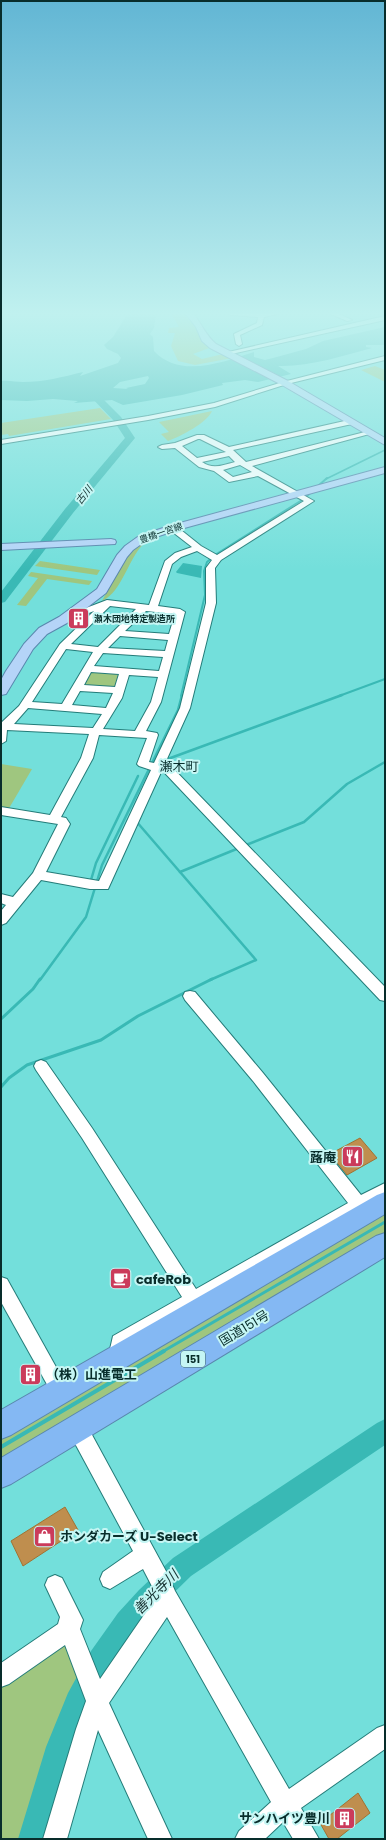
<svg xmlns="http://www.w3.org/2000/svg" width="386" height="1840" font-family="Poppins,'Noto Sans JP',sans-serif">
<rect width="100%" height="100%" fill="#73dfdb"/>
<g fill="#9fc67f">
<path d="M171,313H184L194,321L212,347L193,354L202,359L223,354L232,358L195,365L178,361L171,346L175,333H168L169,328L179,327Z"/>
<path d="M375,366L385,370V382L361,370Z"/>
<path d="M100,408L111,419L9,436L8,434L1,435V423Z"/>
<path d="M212,411C207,423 181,436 168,441L161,434L169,432L159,422Z"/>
<path d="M173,531L174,532C165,534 154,536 147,541C129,554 123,592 102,601L122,563L140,541Z"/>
<path d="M40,561L100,570L97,575L35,566Z"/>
<path d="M31,572L92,581L89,585L47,579L26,606L17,605L38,578L28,576Z"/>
<path d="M94,671L118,672L121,674L118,686L113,689L85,687L82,684L89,672Z"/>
<path d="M1,764L32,769L8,810L1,808Z"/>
<path d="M385,1211V1235L1,1461V1433Z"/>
<path d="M62,1642L69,1643L81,1675L55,1729L32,1803L23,1839H1V1682Z"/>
</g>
<g fill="#39b9b5" fill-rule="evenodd">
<path d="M128,313H156L154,328L150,334L153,337L154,351C180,379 223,362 254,352V357L265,360L273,358L306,349L323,341L385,327V345H366V347L372,348C342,356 309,367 278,366L291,374L258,382L245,380L222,383L223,385L182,395L123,405L112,400L74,403L78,401L53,399L27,401L1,400V381C9,380 16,382 23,382C43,382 63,377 83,372L80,376L118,363L121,358L118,354L107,349L104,345L113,337ZM148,376L149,378L145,384L126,388L128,389L113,388L120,382Z"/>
<path d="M183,563L202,566L201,578L177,573L176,572Z"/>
</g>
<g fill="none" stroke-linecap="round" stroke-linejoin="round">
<path stroke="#39b9b5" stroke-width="1.5" d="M326,479L385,450"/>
<g stroke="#39b9b5" stroke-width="2">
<path d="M318,486L327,478"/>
<path d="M181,696L205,595L204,571L207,562L215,555L302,500L313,491"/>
<path d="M339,696L385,679"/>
</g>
<g stroke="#39b9b5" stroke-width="2.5">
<path d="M165,760L342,695"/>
<path d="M136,821L180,872"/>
<path d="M246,845L304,822L347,784L385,762"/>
<path d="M91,880L96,863L138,776"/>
<path d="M40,980L86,917L102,865L178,710L182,695"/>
<path d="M210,980L256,960L180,872L239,848"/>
</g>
<g stroke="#39b9b5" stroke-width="3">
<path d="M1,1019L33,989L40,979"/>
<path d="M1,1087L9,1078L27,1065L101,1040L138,1016L212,979"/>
<path d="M162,1352L385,1222"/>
</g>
<path stroke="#39b9b5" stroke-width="4" d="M1,1447L164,1351"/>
<g fill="#39b9b5" fill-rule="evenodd">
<path d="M90,388L93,389L121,417L135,438L73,513L5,602L1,603V592L65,509L125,438L114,421L87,393V389Z"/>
<path d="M385,1419V1445L191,1576L146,1620L118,1656L97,1690L87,1712L66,1770L46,1839H18L46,1747L68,1693L91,1651L118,1613L139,1590L173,1558L377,1423Z"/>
</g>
</g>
<g fill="#bf8e4e" stroke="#a27232">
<path d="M360,1138L377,1158L347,1175L330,1154Z"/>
<path d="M32,1365L39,1378L29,1384L23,1371Z"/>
<path d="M65,1507L78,1530L23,1566L11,1541Z"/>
<path d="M358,1793L370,1813L337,1839H329L320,1823Z"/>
</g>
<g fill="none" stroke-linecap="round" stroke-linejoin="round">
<defs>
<g id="minor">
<path d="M228,313H282L264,317L262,325L240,335L242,344L239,346L236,344L234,334L257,323L258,317L231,315Z"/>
<path d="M329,313H337L352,320L347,321Z"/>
<path d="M385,316V320L227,355L224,353Z"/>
<path d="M385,356V360L287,384L215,407L148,420L1,444V440L148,416L214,403L283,382Z"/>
<path d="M349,420L353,422L352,424L233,450L246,462L369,431L373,433L252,466L314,501L221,560L215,568L216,603L190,708L166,761L385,987V1001L380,1000L162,770L108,889H90L41,880L6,923L1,925V911L6,905L1,903V894L13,897L33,873L58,824L1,815V807L50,815L81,758L89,734L7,730L6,741L1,744V723L19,706L60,644L94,611L63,623L60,622L58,620L60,618L107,600L149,605L165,561L175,553L192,547L170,530V526H176L201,546L217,555L304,501L258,476L229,482L214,471L199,467L175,448L162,449L158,447L162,445L175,443L197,435H204L229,447ZM198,439H200L226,452L197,458L182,446ZM229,456L235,462C223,465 213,470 202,462ZM240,465L252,472L233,477L223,470ZM197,551L212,560L206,568V603L180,708L154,763L149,762L158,735L157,733L146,731L161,702L185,612L180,609L158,606L172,564L181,557ZM110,606L136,609L98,647L71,644ZM146,611L175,614L169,634L125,631ZM120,636L168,640L165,651L108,648ZM66,649L93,652L62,704L32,702ZM103,653L163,657L159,671L94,666ZM91,672L119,674L115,687L84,685ZM129,675L158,677L151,702L135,731L103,729L122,698ZM80,691L113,693L106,708L72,705ZM28,708L102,714L93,728L14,724ZM99,735L147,738L137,764L139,766L151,770L99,881L46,872L70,824L66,818L61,817L93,758Z"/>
<path d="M190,991L195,992L263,1073L361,1195L385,1183V1198L127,1347L123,1364L117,1367L111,1364L108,1358L113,1336L182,1297L82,1138L36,1070L34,1066L36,1062L41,1060L46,1062L92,1128L196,1289L348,1203L253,1081L185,1000L183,996L185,992Z"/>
<path d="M1,1277L7,1279L66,1385L69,1391L66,1397L60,1400L54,1397L1,1302Z"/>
<path d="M78,1420L85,1422L167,1573L175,1591L289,1789L377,1728L385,1725V1749L301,1808L319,1839H293L283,1822L265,1839H235L239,1831L271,1802L167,1617L109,1703L172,1839H148L98,1730L67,1839H43L76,1729L86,1701L65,1645L9,1684L1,1687V1663L58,1624L60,1617L45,1585L48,1578L55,1575L62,1578L83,1620L80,1629L100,1679L157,1596L143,1569L110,1589L103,1586L100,1579L103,1572L133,1551L71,1436L69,1429L71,1422Z"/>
</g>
<g id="major">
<path d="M185,313H193C201,323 206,336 216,344L288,381L385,438V445L282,385L210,348L202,341L196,327Z"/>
<path d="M385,467V473L177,530L147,540L133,550L127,557L106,593L67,623L47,634L33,649L6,694L1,695V680L6,671L24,644L39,628L59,617L97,589L117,555L125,546L139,536L169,526Z"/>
<path d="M111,539L115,540L116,542L115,544L1,550V544Z"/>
</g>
<g id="highway">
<path d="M385,1192V1214L11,1435L1,1439V1410L377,1195Z"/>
<path d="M385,1233V1257L11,1484L1,1488V1458L376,1236Z"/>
</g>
</defs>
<use href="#minor" stroke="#247c79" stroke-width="2"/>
<use href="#major" stroke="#5987ad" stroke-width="2"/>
<use href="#highway" stroke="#5987ad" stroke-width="2"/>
<use href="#minor" fill="#fff" fill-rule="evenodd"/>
<use href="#major" fill="#b5d4f8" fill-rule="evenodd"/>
<use href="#highway" fill="#84b8f3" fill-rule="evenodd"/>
</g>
<linearGradient id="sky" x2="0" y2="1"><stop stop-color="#62b6d4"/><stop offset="0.55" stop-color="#c0f1ef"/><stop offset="1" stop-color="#c0f1ef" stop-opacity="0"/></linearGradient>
<rect width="386" height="570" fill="url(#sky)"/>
<defs>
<symbol id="building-square" viewBox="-11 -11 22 22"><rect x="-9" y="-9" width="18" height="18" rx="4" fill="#cb3b5b" stroke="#c5f6f4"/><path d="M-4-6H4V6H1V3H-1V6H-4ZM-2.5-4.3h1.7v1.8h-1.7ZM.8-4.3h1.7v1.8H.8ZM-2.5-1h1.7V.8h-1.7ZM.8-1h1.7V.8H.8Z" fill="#fff"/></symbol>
<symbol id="restaurant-square" viewBox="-11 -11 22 22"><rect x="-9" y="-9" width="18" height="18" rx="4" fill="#cb3b5b" stroke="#c5f6f4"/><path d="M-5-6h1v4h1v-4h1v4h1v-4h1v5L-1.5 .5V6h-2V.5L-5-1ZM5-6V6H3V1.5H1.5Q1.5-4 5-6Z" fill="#fff"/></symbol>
<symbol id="cafe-square" viewBox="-11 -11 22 22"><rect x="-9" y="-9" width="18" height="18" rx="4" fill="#cb3b5b" stroke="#c5f6f4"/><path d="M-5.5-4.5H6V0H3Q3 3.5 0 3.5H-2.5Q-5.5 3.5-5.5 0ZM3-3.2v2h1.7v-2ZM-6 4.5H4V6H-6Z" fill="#fff"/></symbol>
<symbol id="shop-square" viewBox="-11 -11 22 22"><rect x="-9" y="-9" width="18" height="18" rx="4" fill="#cb3b5b" stroke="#c5f6f4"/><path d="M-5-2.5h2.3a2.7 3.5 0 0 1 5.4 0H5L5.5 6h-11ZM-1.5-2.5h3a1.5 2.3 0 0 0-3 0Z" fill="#fff"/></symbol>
</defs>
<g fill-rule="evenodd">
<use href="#building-square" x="66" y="606" width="25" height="25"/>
<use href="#restaurant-square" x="340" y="1144" width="25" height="25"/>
<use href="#cafe-square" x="108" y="1266" width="25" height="25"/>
<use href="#building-square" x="18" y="1362" width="25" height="25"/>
<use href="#shop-square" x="32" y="1524" width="25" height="25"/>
<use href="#building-square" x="332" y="1806" width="25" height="25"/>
</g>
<g text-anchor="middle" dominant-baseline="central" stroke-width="4" stroke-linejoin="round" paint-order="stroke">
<g font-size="9" fill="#082d2b" stroke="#c5f6f4">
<text transform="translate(161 533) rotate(-19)">豊橋一宮線</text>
</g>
<g font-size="9" font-weight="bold" fill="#082d2b" stroke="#c5f6f4" text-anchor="start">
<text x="94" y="619">瀬木団地特定製造所</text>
</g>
<g font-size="10" font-style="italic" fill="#15302f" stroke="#c5f6f4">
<text transform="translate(84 495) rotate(-52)">古川</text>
</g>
<rect fill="#c5f6f4" stroke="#416967" stroke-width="1" x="181" y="1351" width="24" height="16" rx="3"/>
<g font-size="10" font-weight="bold" fill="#082d2b">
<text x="193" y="1359">151</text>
</g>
<g font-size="13" fill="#082d2b" stroke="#c5f6f4">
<text x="179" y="766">瀬木町</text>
</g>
<g font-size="13" font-weight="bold" fill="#082d2b" stroke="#c5f6f4" text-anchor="start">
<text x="336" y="1157" text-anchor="end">蕗庵</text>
<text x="136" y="1279">cafeRob</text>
<text x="46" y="1374">（株）山進電工</text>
<text x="60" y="1536">ホンダカーズ U-Select</text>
<text x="330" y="1818" text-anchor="end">サンハイツ豊川</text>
</g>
<g font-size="13" fill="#082d2b" stroke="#c5f6f4">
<text transform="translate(244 1328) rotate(-31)">国道151号</text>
</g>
<g font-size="14" font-style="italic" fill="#15302f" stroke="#c5f6f4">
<text transform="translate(156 1592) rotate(-45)">善光寺川</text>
</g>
</g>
<rect width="386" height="1840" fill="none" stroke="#082d2b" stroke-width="4"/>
</svg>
